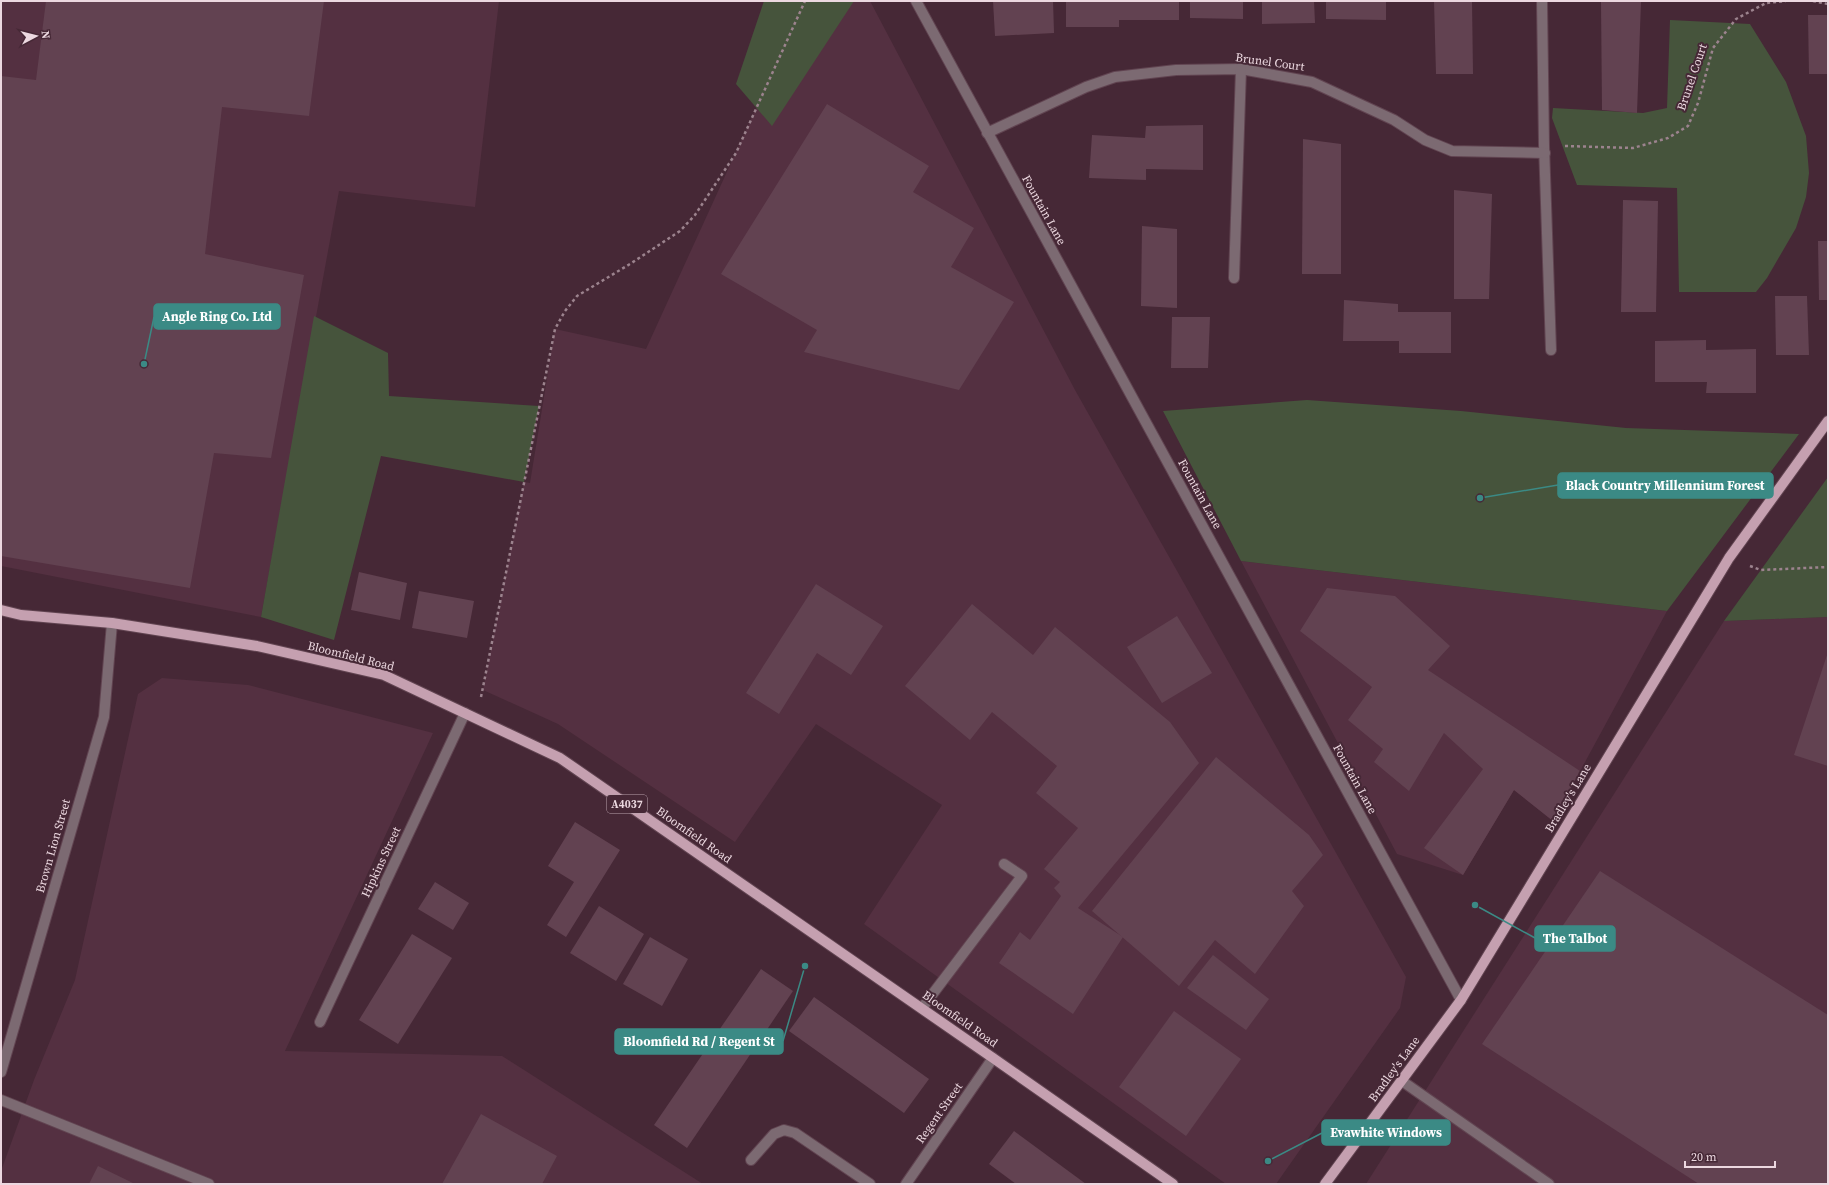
<svg xmlns="http://www.w3.org/2000/svg" width="1829" height="1185" font-family="'Source Serif 4',serif">
<rect width="100%" height="100%" fill="#462836"/>
<g fill="#543041">
<path d="M1,1H499L475,207L339,191L261,617L1,566Z"/>
<path d="M805,1H870L1075,390L1406,977L1400,1008L1276,1184H1226L864,924L942,805L816,724L735,842L558,724L483,690L524,482L530,483L555,329L646,349Z"/>
<path d="M1241,561L1667,611L1553,821L1514,790L1463,875L1397,854Z"/>
<path d="M1828,617V1184H1366L1724,621Z"/>
<path d="M162,678L248,685L433,733L285,1051L502,1056L703,1184H1V1171L34,1080L75,980L138,694Z"/>
</g>
<g fill="#46543c">
<path d="M764,1H854L772,126L736,84Z"/>
<path d="M1670,20L1750,24L1786,82L1806,136L1809,173L1806,197L1796,228L1767,278L1756,292H1679L1677,188L1577,185L1552,118L1553,108L1643,113L1667,108Z"/>
<path d="M314,316L388,353L389,396L539,406L524,482L381,456L334,640L261,617Z"/>
<path d="M1307,400L1461,411L1626,428L1799,434L1667,611L1241,561L1163,411Z"/>
<path d="M1828,477V617L1724,621Z"/>
</g>
<g fill="#624251">
<path d="M46,1H324L309,116L222,107L205,254L304,275L271,458L214,453L190,588L1,556V76L36,80Z"/>
<path d="M993,1H1053L1054,33L995,36Z"/>
<path d="M1066,1H1179V20H1119V27H1066Z"/>
<path d="M1190,1H1243V19L1190,18Z"/>
<path d="M1262,1H1314L1315,23L1262,24Z"/>
<path d="M1326,1H1386V20L1326,19Z"/>
<path d="M1434,1H1472L1473,74H1436Z"/>
<path d="M1601,1H1641L1637,113L1602,110Z"/>
<path d="M1808,15H1828V74H1809Z"/>
<path d="M827,104L929,166L913,192L974,228L951,267L1014,302L959,390L804,352L817,330L721,274Z"/>
<path d="M1203,125V170L1146,169V180L1089,178L1092,135L1145,138L1146,126Z"/>
<path d="M1303,139L1341,144V274H1302Z"/>
<path d="M1454,190L1492,194L1489,299H1454Z"/>
<path d="M1623,200L1658,201L1656,312H1621Z"/>
<path d="M1142,226L1177,229V308L1141,306Z"/>
<path d="M1818,241H1828V300H1819Z"/>
<path d="M1775,296H1807L1809,355H1776Z"/>
<path d="M1344,300L1398,304V312H1451V353H1399V341H1343Z"/>
<path d="M1172,317H1210L1208,368H1171Z"/>
<path d="M1706,340V350L1756,349V393H1706L1707,382H1655V341Z"/>
<path d="M359,572L407,583L400,620L351,610Z"/>
<path d="M816,584L883,626L851,675L817,653L779,714L746,693Z"/>
<path d="M1327,588L1395,596L1450,646L1428,670L1580,771L1553,821L1514,790L1463,875L1424,848L1483,769L1444,733L1409,791L1374,762L1383,749L1348,720L1372,687L1300,631Z"/>
<path d="M419,591L474,601L467,638L412,628Z"/>
<path d="M972,604L1033,655L1055,627L1170,722L1199,763L1078,908L1123,937L1073,1014L999,963L1020,932L1030,940L1061,896L1054,888L1060,882L1044,869L1078,828L1036,793L1057,766L992,712L970,740L905,686Z"/>
<path d="M1177,616L1212,673L1162,703L1127,647Z"/>
<path d="M1828,652V766L1794,755Z"/>
<path d="M1216,757L1309,835L1323,855L1292,891L1304,906L1255,974L1215,940L1179,986L1092,911Z"/>
<path d="M575,822L620,850L566,937L547,925L574,882L548,866Z"/>
<path d="M1600,871L1828,1015V1184H1699L1482,1044Z"/>
<path d="M435,882L469,903L453,930L418,909Z"/>
<path d="M599,906L644,934L616,981L570,953Z"/>
<path d="M412,934L452,958L398,1044L359,1020Z"/>
<path d="M650,937L688,959L662,1006L623,984Z"/>
<path d="M1213,955L1269,999L1246,1030L1187,988Z"/>
<path d="M761,969L793,991L687,1148L654,1125Z"/>
<path d="M814,997L929,1079L904,1113L789,1031Z"/>
<path d="M1174,1011L1241,1059L1186,1136L1119,1087Z"/>
<path d="M481,1114L557,1156L542,1184H442Z"/>
<path d="M1014,1131L1086,1184H1016L989,1164Z"/>
<path d="M98,1166L135,1184H89Z"/>
</g>
<g fill="none" stroke-linecap="round" stroke-linejoin="round">
<defs>
<g id="minor">
<path d="M916,1L1461,1000"/>
<path d="M1542,1L1544,145L1551,350"/>
<path d="M987,133L1086,87L1115,77L1176,70L1241,69L1312,82L1394,120L1425,140L1452,151L1545,153"/>
<path d="M1234,278L1241,69"/>
<path d="M922,1008L1022,876L1004,864"/>
<path d="M320,1022L465,713"/>
<path d="M1,1072L104,717L112,623"/>
<path d="M1402,1081L1549,1184"/>
<path d="M1,1100L209,1184"/>
<path d="M751,1160L774,1134L784,1130L795,1133L870,1184"/>
<path d="M906,1184L993,1058"/>
</g>
<g id="major">
<path d="M1,610L21,615L112,623L257,646L384,675L560,758L993,1058L1173,1184"/>
<path d="M1325,1184L1461,1000L1729,558L1828,421"/>
</g>
</defs>
<use href="#minor" stroke="#614451" stroke-width="12"/>
<use href="#major" stroke="#614451" stroke-width="12"/>
<g stroke="#9c838e" stroke-width="2.5" stroke-dasharray="3 3" stroke-linecap="butt">
<path d="M1813,1L1828,4"/>
<path d="M1565,146L1633,148L1668,138L1688,126L1698,103L1713,48L1736,19L1766,3L1786,1"/>
<path d="M1750,566L1761,570L1828,567"/>
<path d="M481,697L555,329L565,311L577,296L630,264L680,231L695,215L736,153L805,1"/>
</g>
<use href="#minor" stroke="#7c6a72" stroke-width="10"/>
<use href="#major" stroke="#c5a0b0" stroke-width="10"/>
</g>
<g text-anchor="middle" dominant-baseline="central" stroke-width="4" stroke-linejoin="round" paint-order="stroke">
<rect fill="#462836" stroke="#baa3ad" stroke-width="1" x="607" y="795" width="40" height="18" rx="3"/>
<g font-size="11" font-weight="bold" fill="#ecd8e0">
<text x="627" y="804">A4037</text>
</g>
<g font-size="12" fill="#ecd8e0" stroke="#462836">
<text transform="translate(1270 62) rotate(8)">Brunel Court</text>
<text transform="translate(1692 77) rotate(-71)">Brunel Court</text>
<text transform="translate(1044 210) rotate(61)">Fountain Lane</text>
<text transform="translate(1200 494) rotate(61)">Fountain Lane</text>
<text transform="translate(351 656) rotate(14)">Bloomfield Road</text>
<text transform="translate(1355 779) rotate(61)">Fountain Lane</text>
<text transform="translate(1568 798) rotate(-59)">Bradley's Lane</text>
<text transform="translate(694 835) rotate(35)">Bloomfield Road</text>
<text transform="translate(53 846) rotate(-74)">Brown Lion Street</text>
<text transform="translate(381 862) rotate(-65)">Hipkins Street</text>
<text transform="translate(960 1019) rotate(35)">Bloomfield Road</text>
<text transform="translate(1394 1069) rotate(-54)">Bradley's Lane</text>
<text transform="translate(939 1113) rotate(-55)">Regent Street</text>
</g>
</g>
<path fill="none" stroke="#3b8a85" stroke-width="1.5" d="M144 364L154 317M1480 498L1558 485M1475 905L1535 938M805 966L783 1041M1268 1161L1322 1133"/>
<g fill="#3b8a85" stroke="#462836" stroke-width="1.5">
<circle cx="144" cy="364" r="4"/>
<circle cx="1480" cy="498" r="4"/>
<circle cx="1475" cy="905" r="4"/>
<circle cx="805" cy="966" r="4"/>
<circle cx="1268" cy="1161" r="4"/>
</g>
<g fill="#3b8a85" stroke="#3b8a85" stroke-width="1.5">
<rect x="154" y="304" width="126" height="25" rx="4"/>
<rect x="1558" y="473" width="215" height="25" rx="4"/>
<rect x="1535" y="926" width="80" height="25" rx="4"/>
<rect x="615" y="1029" width="168" height="25" rx="4"/>
<rect x="1322" y="1120" width="128" height="25" rx="4"/>
</g>
<g font-size="13" text-anchor="middle" font-weight="bold" fill="#fff">
<text x="217" y="321">Angle Ring Co. Ltd</text>
<text x="1665" y="490">Black Country Millennium Forest</text>
<text x="1575" y="943">The Talbot</text>
<text x="699" y="1046">Bloomfield Rd / Regent St</text>
<text x="1386" y="1137">Evawhite Windows</text>
</g>
<rect width="1829" height="1185" fill="none" stroke="#ecd8e0" stroke-width="4"/>
<g transform="translate(36 36) rotate(83)" stroke="#462836" stroke-width="3" paint-order="stroke">
<path d="M0-3L7 15L0 10L-7 15Z" fill="#ecd8e0"/>
<text y="-6" font-size="11" font-weight="bold" text-anchor="middle" fill="#ecd8e0">N</text>
</g>
<path d="M1685 1161v6h90v-6" fill="none" stroke="#ecd8e0" stroke-width="2"/>
<text x="1691" y="1161" font-size="12" fill="#ecd8e0" stroke="#462836" stroke-width="3" paint-order="stroke">20 m</text>
</svg>
